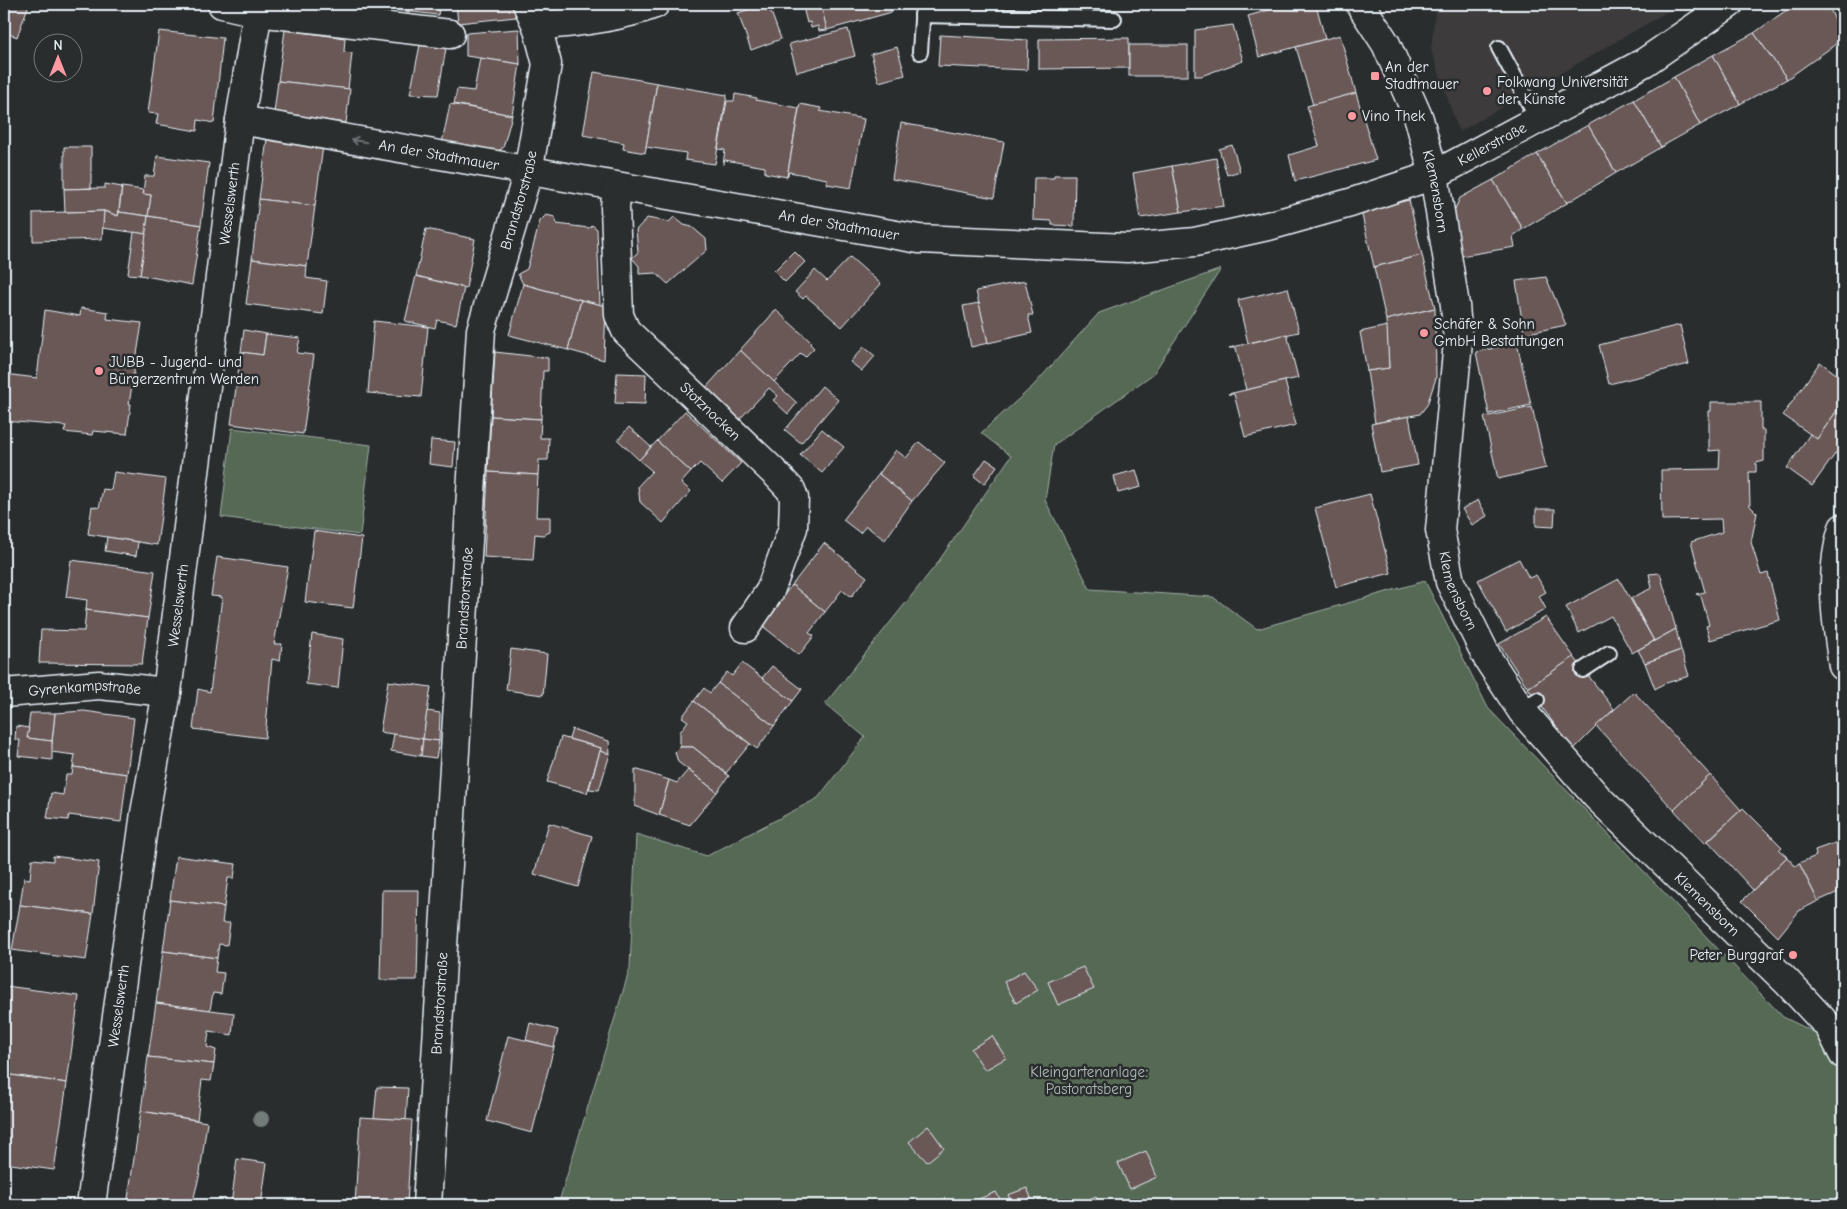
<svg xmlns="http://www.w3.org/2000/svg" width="1847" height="1209" font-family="'Comic Neue',sans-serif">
<rect width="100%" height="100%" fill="#2a2d2e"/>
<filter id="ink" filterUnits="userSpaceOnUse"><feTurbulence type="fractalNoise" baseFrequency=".02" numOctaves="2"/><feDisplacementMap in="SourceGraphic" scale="10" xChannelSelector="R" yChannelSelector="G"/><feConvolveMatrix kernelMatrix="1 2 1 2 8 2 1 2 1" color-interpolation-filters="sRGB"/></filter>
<g filter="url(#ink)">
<path fill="#3e3a3a" d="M1436,4H1681L1459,132L1431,50Z"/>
<g fill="#566954" stroke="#9fada6">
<path d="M1221,269L1153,374L1054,445L1045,500L1090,589L1213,597L1257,629L1425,581L1488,708L1783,1017L1843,1046V1205H558L630,968L636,834L707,856L818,798L865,737L825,704L936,565L1011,456L981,433L1033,386L1099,313Z"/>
<path d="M232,428L371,445L360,535L221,517Z"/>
</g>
<g fill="#6b5957" stroke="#e8f1f8">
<path d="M4,4H29L17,37L4,32Z"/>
<path d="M363,4H440L438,15L363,6Z"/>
<path d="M456,4H514L516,17L458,23Z"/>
<path d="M542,4H589L547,14Z"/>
<path d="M764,4H768L781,39L751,50L738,13Z"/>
<path d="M822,4L827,30L819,31L818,26L811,28L810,22L807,23L803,7Z"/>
<path d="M838,4H890L892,12L827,30L822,9Z"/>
<path d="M1290,4H1316L1325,39L1259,57L1248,16Z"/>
<path d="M1795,4H1828L1843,39L1787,79L1754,33Z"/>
<path d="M1233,25L1243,61L1201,76H1195V30Z"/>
<path d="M519,29L520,64L466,56V33Z"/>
<path d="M848,29L855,56L797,72L789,44Z"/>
<path d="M285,30L345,38L344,52L352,53L348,89L278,81Z"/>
<path d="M159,31L223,38L214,123L198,120L197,131L156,124L158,114L148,113Z"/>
<path d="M1754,33L1787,79L1740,104L1713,55Z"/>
<path d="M940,35L1028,40L1027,70L938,66Z"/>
<path d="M1340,35L1356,93L1313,105L1296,47Z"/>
<path d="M1129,38V68L1039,69V39Z"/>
<path d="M420,45L446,48L438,95L410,94Z"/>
<rect x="1129" y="45" width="59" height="31"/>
<path d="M897,47L905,75L879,82L871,54Z"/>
<path d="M1713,55L1740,104L1700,125L1674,77Z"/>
<path d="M480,58L520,64L512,115L454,104L457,89L474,91Z"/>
<path d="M594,72L657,83L645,153L623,149L624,143L583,135Z"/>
<path d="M1674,77L1700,125L1661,147L1634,100Z"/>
<path d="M278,81L350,89L346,123L274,113Z"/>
<path d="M657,83L727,95L715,164L685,160L686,153L646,147Z"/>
<path d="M1356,93L1376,160L1295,181L1289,155L1319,146L1307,106Z"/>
<path d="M735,94L757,98L756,100L799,108L787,177L765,173V167L725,160L723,165L725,150L718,149L727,101H734Z"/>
<path d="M1634,100L1661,147L1616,173L1588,125Z"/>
<path d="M450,104L512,115L503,148L494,153L442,143Z"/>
<path d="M800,104L821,108L820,111L864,119L851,188L827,184V179L789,172L787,177Z"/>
<path d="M901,123L1004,142L994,198L892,179Z"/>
<path d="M1588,125L1616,173L1567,203L1537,154Z"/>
<path d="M267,139L323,146L315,206L259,199Z"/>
<path d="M1232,145L1240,171L1227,175L1219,149Z"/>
<path d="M64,147H91V188L64,189Z"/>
<path d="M1537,154L1567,203L1523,229L1493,180Z"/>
<path d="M157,156L209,163L201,225L148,216L151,195L143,194L145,176H154Z"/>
<path d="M1216,158L1224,206L1181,212L1172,166Z"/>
<path d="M1172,166L1181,212L1140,218L1133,173Z"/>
<path d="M1054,175H1075L1074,226L1052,225V221L1033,220L1034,178H1054Z"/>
<path d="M1493,180L1523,229L1513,236L1515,247L1461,256L1454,211L1460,198Z"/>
<path d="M105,184L122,187L118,216L104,211L65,212L64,189L105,188Z"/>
<path d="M122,187L144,190L143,194L151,195L148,216L119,212Z"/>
<path d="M259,199L315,206L307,266L252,259Z"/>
<path d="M1409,200L1422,255L1374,267L1361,211Z"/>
<path d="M104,211L118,216L119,212L148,216L146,234L102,228Z"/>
<path d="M104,211L102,239L33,241V213Z"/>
<path d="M546,215L555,217L557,224L589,228L592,225L597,229L600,305L523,284L518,274L527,269L540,221Z"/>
<path d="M148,216L201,225L192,285L140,275Z"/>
<path d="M674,217L684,225L692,227L706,239L707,250L668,284L656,273L639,274V266L632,258L638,252L636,230L647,218L669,222Z"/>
<path d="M426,229L475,239L466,288L416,276Z"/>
<path d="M134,232L146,234L140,275L128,274Z"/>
<path d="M794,251L805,262L785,282L774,271Z"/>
<path d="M1422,255L1435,308L1386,320L1374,267Z"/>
<path d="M850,257L881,284L842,327L806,296L803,299L795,292L815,270L827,281Z"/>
<path d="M252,259L307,266L306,278L327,281L323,314L246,304Z"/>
<path d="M416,276L464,288L456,324L437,320L435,328L405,321Z"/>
<path d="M1546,277L1566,325L1524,334L1516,281Z"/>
<path d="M1025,281L1033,315H1028L1032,333L988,343L976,291Z"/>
<path d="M523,284L581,300L568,350L509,335Z"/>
<path d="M1288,288L1299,332L1248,343L1238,300Z"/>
<path d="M581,300L606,306L604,360L568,350Z"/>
<path d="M979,303L988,343L971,347L963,306Z"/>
<path d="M81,308L108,312L107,319L142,323L129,404H131L127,434L93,431L92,435L64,432L66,426L4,421V374L37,378L45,310L80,316Z"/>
<path d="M1435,308L1436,378L1427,405L1420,414L1375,423L1367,371L1389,368L1386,320Z"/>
<path d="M776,310L811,342L810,344L814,348L805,357L801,353L774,382L740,350Z"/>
<path d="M374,321L428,327L421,397L368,393Z"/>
<path d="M1680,325L1689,364L1609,384L1599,345Z"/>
<path d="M1387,326L1389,368L1367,371L1360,332Z"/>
<path d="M244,330L266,334L263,355L241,352Z"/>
<path d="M266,334L300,338L297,353L314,355L303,434L231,424L241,352L263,355Z"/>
<path d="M1287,334L1298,378L1246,390L1236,348H1229Z"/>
<path d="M1517,343L1531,405L1489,414L1476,352Z"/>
<path d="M864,347L875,356L862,371L850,362Z"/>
<path d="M740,350L797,403L788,414L773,400L778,396L769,388L736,423L702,392Z"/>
<path d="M495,352L548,358V371H543L541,419L491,416Z"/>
<path d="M1820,362L1843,379V402L1817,439L1783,415Z"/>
<path d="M617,373L646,374L645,404L615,403Z"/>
<path d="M1285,381L1296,425L1245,437L1234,394H1228Z"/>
<path d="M822,386L838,400L801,443L785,430Z"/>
<path d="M1711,402H1761V430H1764V461L1756,463V472H1749L1750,506L1757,513L1751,542L1761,575L1768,573L1780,620L1710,640L1706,626L1709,625L1701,596L1696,594L1705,592L1691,542L1722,532L1721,519L1662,520L1661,470L1719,469L1720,450L1709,451V411H1711Z"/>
<path d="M1843,402V443L1812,486L1787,468L1810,434L1817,439Z"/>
<path d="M1532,407L1546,468L1498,479L1484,417Z"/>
<path d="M685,411L741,463L722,483L700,463L691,472L657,441Z"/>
<path d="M491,416L541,419L540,438H549L548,460H539L538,475L488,472Z"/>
<path d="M1409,416L1418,465L1380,472L1371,424Z"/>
<path d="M629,427L651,447L639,460L618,440Z"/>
<path d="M822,429L844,447L822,473L800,455Z"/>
<path d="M431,440L455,442L453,467L429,464Z"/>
<path d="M657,441L691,472L681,483L691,491L663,523L640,502L638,486L652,471L639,460Z"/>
<path d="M919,442L945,463L912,501L879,474L896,450L906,458Z"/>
<path d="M986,459L997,466L984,484L974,476Z"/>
<path d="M1136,470L1141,487L1118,493L1114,476Z"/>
<path d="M114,472L166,479L157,545L88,534L92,506L99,508L103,489L111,490Z"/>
<path d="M488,472L538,475L536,517H550V532L543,535L535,534L533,560L484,557Z"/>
<path d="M879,474L912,501L885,540L866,526L860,533L843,520Z"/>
<path d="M1370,494L1391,573L1336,587L1315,508Z"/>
<path d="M1478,500L1487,516L1472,525L1462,509Z"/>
<path d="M1536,509H1555L1554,527L1536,526Z"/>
<path d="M314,531L362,538L353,608L305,602Z"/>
<path d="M107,537L138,542L136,556L105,551Z"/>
<path d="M824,543L867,577L851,597L842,590L825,612L792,585Z"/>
<path d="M217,557L288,567L274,644H282L280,661L272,659L265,738L193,729L198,689L210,692L222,597L211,596Z"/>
<path d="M1519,559L1529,578L1536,575L1546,592L1539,596L1546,609L1506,632L1478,580Z"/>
<path d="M71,560L155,571L148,618L86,610L87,600L66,597Z"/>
<path d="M1660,573L1676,629L1654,641L1631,598L1652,588L1649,574Z"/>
<path d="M1619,579L1654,641L1632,653L1611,616L1579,633L1566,607Z"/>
<path d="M792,585L825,612L809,633L814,636L799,655L760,624Z"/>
<path d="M86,610L148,618L142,664L39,663L41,630L84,631Z"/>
<path d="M1546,617L1574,657L1528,688L1499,644Z"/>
<path d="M1676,629L1681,650L1645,663L1638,650Z"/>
<path d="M312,634L343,639L338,688L306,684Z"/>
<path d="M511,649L547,654L543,695L506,690Z"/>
<path d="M1681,650L1689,676L1663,684L1655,689L1645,663Z"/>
<path d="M1574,657L1614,709L1573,750L1528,688Z"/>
<path d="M742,663L793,701L774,726L718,683L727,672L732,676Z"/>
<path d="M772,666L802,689L793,701L762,678Z"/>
<path d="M388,681L431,687L423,739L380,732Z"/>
<path d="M718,683L774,726L757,749L694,701L704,688L710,693Z"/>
<path d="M1634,692L1710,775L1674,810L1596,726Z"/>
<path d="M694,701L750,744L726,773L693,747H680V732L688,721L682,717Z"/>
<path d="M84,711L134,718L127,774L73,767L75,755L51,752L55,713Z"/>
<path d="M427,711L440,713L439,741L423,739Z"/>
<path d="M30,713H55L52,741L27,738Z"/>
<path d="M16,726L29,728L27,738L52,741V760L18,756L20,740H15Z"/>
<path d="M572,729L609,741L610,754L600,751L601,748L569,739Z"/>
<path d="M394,734L423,739L421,756L391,751Z"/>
<path d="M561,737L601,748L587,793L547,782Z"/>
<path d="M423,739L439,741L436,758L421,756Z"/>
<path d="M680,747H693L729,776L717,792L678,762L675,752Z"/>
<path d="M600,751L610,754L599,790L589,789Z"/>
<path d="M73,767L127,774L121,822L69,815L68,820L47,818L51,793L63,795L66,775H72Z"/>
<path d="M635,769L669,780L659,815L635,806Z"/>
<path d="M688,770L717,792L690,825L659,815L669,780L677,783Z"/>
<path d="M1710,775L1741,810L1705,843L1674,810Z"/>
<path d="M1743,808L1782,847L1779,850L1787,857L1753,890L1708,841Z"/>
<path d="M549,823L592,836L578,887L534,874Z"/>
<path d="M1843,840V890L1818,901L1799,863L1816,856L1815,850Z"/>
<path d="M53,856L99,862L93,914L20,905L24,878L30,879L32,859L53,861Z"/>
<path d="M176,856L236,864L234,878H228L224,907L170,900Z"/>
<path d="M1787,857L1795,866L1799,863L1818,901L1799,911L1778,937L1742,901Z"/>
<path d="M382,890H419L417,980H380Z"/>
<path d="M170,900L224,907L222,923H230L227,945L219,944L217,958L163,951Z"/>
<path d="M20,905L93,914L86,960L12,950Z"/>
<path d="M163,951L217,958L215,972L224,973L221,994L213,993L210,1010L156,1003Z"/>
<path d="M1083,967L1094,989L1058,1005L1048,982Z"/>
<path d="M1024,971L1038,990L1016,1003L1004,982Z"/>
<path d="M6,986L79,996L67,1083L4,1074V1004Z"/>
<path d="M156,1003L234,1013L232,1035L209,1031L207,1047L216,1050L214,1064L148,1057Z"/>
<path d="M530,1023L558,1030L554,1047L526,1040Z"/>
<path d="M508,1036L554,1047L532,1133L487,1121Z"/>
<path d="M992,1036L1006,1058L985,1070L971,1049Z"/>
<path d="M148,1057L214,1064L211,1081L202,1080L197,1120L141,1111Z"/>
<path d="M4,1074L67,1083L54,1170L4,1163Z"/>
<path d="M377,1087L408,1088L406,1120L374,1118Z"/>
<path d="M141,1111L207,1122L200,1173L192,1205H127Z"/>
<path d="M360,1117L412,1120L407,1205H355Z"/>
<path d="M928,1126L944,1148L927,1162L909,1142Z"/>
<path d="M1146,1151L1157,1177L1130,1189L1118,1163Z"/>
<path d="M237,1159L267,1163L261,1205H231Z"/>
<path d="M1027,1188L1034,1205H1013L1008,1195Z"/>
<path d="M996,1192L1003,1205H976L974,1201Z"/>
<path d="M1096,1196L1100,1205H1079V1204Z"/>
<path d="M4,1197L42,1205H4Z"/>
</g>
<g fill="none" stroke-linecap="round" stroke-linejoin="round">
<defs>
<g id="lane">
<path d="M922,15L1114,19"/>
<path d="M1499,48L1538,120"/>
<path d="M920,52L923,4"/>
<path d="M1583,670L1609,653"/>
<path d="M1522,711L1537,700"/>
</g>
<g id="street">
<path d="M222,4L257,12L450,34"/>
<path id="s1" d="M1360,4L1386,44L1419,119L1434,175L1455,305L1458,342L1440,530L1450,582L1488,659L1522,711L1597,797L1787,982L1830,1028L1843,1054"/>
<path d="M537,26C576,22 619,18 655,4"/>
<path id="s2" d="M240,120L919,239L1127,248L1195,242L1272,225L1350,203L1434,175L1645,62L1729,4"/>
<path id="s3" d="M617,187L615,207L619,315L626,331L776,474L791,490L794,498L793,528L770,591L745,628"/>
<path d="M1843,528C1829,573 1836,620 1843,666"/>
<path id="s4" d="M4,693L99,685L167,692"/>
<path id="s5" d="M91,1205L145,813L167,692L240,120L259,4"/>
<path id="s6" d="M427,1205L481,330L528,172L547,64L537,26L527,4"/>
</g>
</defs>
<use href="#lane" stroke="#e8f1f8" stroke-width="18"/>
<use href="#street" stroke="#e8f1f8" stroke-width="31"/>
<use href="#lane" stroke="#2a2d2e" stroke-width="14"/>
<use href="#street" stroke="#2a2d2e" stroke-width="28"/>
</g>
<circle fill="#737b79" cx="261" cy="1119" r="8"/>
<defs><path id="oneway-shaft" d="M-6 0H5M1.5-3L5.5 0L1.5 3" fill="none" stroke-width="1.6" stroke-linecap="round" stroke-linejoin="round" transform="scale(1.25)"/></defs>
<use stroke="#6c7275" href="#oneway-shaft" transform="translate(359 141) rotate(-170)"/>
</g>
<g fill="#ff9aa2" stroke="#2a2d2e" stroke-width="2">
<rect x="1370" y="71" width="10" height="10" rx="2.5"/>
<circle cx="1487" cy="91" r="5"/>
<circle cx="1352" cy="116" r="5"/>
<circle cx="1424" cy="333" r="5"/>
<circle cx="99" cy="371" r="5"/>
<circle cx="1793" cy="955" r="5"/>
</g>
<g text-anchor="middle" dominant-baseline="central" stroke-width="5" stroke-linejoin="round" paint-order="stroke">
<g font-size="15" fill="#e8f1f8" stroke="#2a2d2e" text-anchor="start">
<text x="1385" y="67">An der<tspan x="1385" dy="17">Stadtmauer</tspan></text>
<text x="1497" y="82">Folkwang Universität<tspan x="1497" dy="17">der Künste</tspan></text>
<text x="1362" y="116">Vino Thek</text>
<text x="1434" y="324">Schäfer &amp; Sohn<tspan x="1434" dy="17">GmbH Bestattungen</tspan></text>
<text x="109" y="362">JUBB - Jugend- und<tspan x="109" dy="17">Bürgerzentrum Werden</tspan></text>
<text x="1783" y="955" text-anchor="end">Peter Burggraf</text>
</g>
<g font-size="15" fill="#e8f1f8" stroke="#2a2d2e">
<text stroke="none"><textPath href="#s2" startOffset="1280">Kellerstraße</textPath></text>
<text stroke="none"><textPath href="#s2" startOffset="202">An der Stadtmauer</textPath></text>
<text stroke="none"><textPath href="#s1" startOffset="204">Klemensborn</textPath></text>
<text stroke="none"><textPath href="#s6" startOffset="1012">Brandstorstraße</textPath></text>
<text stroke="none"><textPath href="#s5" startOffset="1011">Wesselswerth</textPath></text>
<text stroke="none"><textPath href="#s2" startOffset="608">An der Stadtmauer</textPath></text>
<text stroke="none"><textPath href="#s3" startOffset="262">Stotznocken</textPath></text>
<text stroke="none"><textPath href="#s1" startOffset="609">Klemensborn</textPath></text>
<text stroke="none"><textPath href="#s6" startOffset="608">Brandstorstraße</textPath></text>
<text stroke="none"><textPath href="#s5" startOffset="606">Wesselswerth</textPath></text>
<text stroke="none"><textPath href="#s4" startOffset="81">Gyrenkampstraße</textPath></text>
<text stroke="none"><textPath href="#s1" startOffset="1014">Klemensborn</textPath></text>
<text stroke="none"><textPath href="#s6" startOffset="202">Brandstorstraße</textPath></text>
<text stroke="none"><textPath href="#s5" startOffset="201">Wesselswerth</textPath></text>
</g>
<g font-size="15" fill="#aebbb6" stroke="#2a2d2e">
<text x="1089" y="1072">Kleingartenanlage:<tspan x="1089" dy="17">Pastoratsberg</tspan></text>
</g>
</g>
<rect width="1847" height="1209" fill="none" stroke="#2a2d2e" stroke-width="20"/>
<rect x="10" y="10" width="1827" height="1189" fill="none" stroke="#e8f1f8" stroke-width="2" filter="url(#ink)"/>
<g transform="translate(58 58)"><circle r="24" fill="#2a2d2e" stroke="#767b7f"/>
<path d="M0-4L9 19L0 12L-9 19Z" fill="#ff9aa2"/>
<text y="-8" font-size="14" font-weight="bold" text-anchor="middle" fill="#e8f1f8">N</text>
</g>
</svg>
